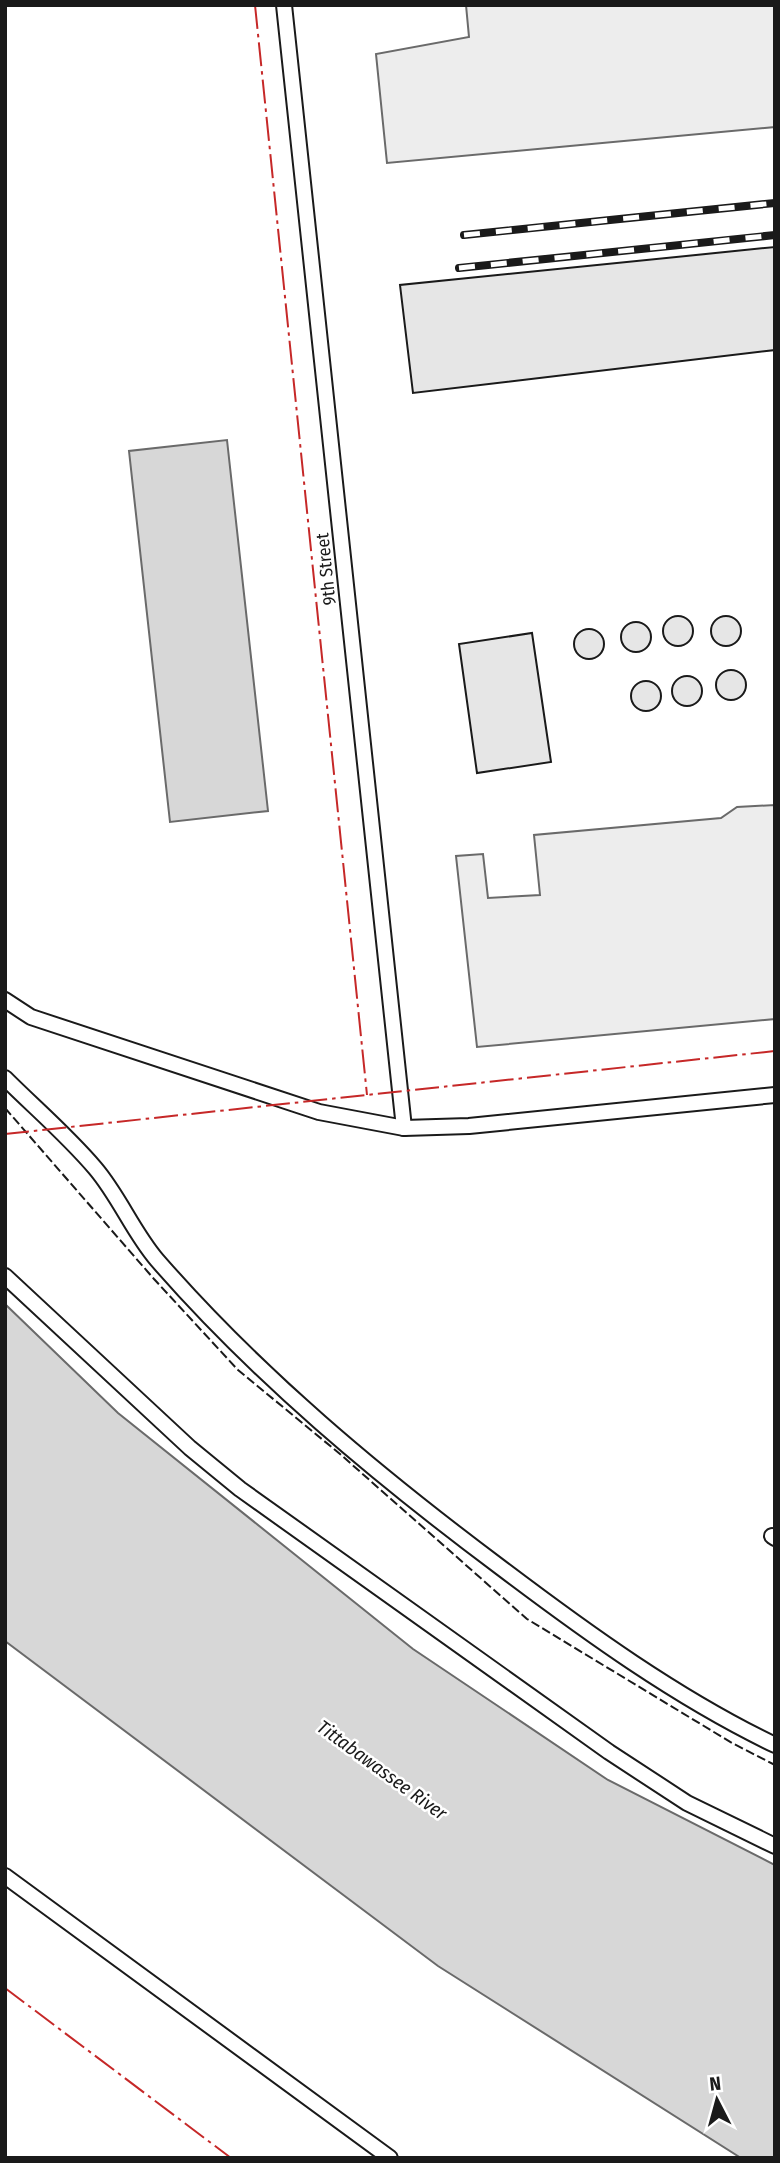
<svg xmlns="http://www.w3.org/2000/svg" width="780" height="2163" font-family="'Fira Sans Condensed',sans-serif">
<rect width="100%" height="100%" fill="#fff"/>
<g fill="#ededed" stroke="#6a6a6a" stroke-width="2">
<path d="M466,5H775V127L387,163L376,54L469,37Z"/>
<path d="M775,805V1019L477,1047L456,856L483,854L488,898L540,895L534,835L721,818L737,807Z"/>
</g>
<g fill="#d7d7d7" stroke="#6a6a6a" stroke-width="2">
<path d="M227,440L268,811L170,822L129,451Z"/>
<path d="M5,1304L118,1413L413,1649L608,1780L775,1865V2158H741L438,1966L5,1641Z"/>
</g>
<g fill="#e6e6e6" stroke="#1a1a1a" stroke-width="2">
<path d="M775,247V350L413,393L400,285Z"/>
<circle cx="726" cy="631" r="15"/>
<circle cx="678" cy="631" r="15"/>
<circle cx="636" cy="637" r="15"/>
<circle cx="589" cy="644" r="15"/>
<path d="M532,633L551,762L477,773L459,644Z"/>
<circle cx="731" cy="685" r="15"/>
<circle cx="687" cy="691" r="15"/>
<circle cx="646" cy="696" r="15"/>
</g>
<g fill="none" stroke-linecap="round" stroke-linejoin="round">
<defs>
<g id="service">
<path d="M284,5L404,1128"/>
<path d="M5,1000L31,1017L319,1112L404,1128L469,1126L775,1095"/>
<path d="M5,1078C35,1108 68,1136 95,1168C119,1196 133,1232 157,1260C258,1376 377,1475 500,1567C586,1632 677,1698 775,1745"/>
<path d="M5,1276L190,1448L240,1489L609,1752L687,1803L775,1846"/>
<path d="M772,1536L775,1538"/>
<path d="M5,1876L390,2158"/>
</g>
</defs>
<use href="#service" stroke="#1a1a1a" stroke-width="18"/>
<use href="#service" stroke="#fff" stroke-width="14"/>
<defs>
<g id="rail">
<path d="M464,235L775,203"/>
<path d="M459,268L775,235"/>
</g>
</defs>
<use href="#rail" stroke="#1a1a1a" stroke-width="8"/>
<use href="#rail" stroke="#fff" stroke-width="5" stroke-dasharray="16" stroke-linecap="butt"/>
<path stroke="#1a1a1a" stroke-width="2" stroke-dasharray="9 3.5" stroke-linecap="butt" d="M5,1108L154,1279L238,1370L340,1454L527,1619L732,1743L775,1765"/>
<g stroke="#c62828" stroke-width="2" stroke-dasharray="24 5 3.5 5" stroke-linecap="butt">
<path d="M255,5L367,1095"/>
<path d="M5,1134L775,1051"/>
<path d="M5,1988L231,2158"/>
</g>
</g>
<g text-anchor="middle" dominant-baseline="central" stroke-width="5" stroke-linejoin="round" paint-order="stroke">
<g font-size="18" fill="#1a1a1a" stroke="#fff">
<text transform="translate(326 569) rotate(-96)">9th Street</text>
</g>
<g font-size="19" font-style="italic" fill="#1a1a1a" stroke="#fff">
<text transform="translate(382 1770) rotate(36)">Tittabawassee River</text>
</g>
</g>
<rect width="780" height="2163" fill="none" stroke="#1a1a1a" stroke-width="14"/>
<g transform="translate(717 2100) rotate(354)" stroke="#ffffff" stroke-width="5" paint-order="stroke">
<path d="M0-5L12 26L0 18L-12 26Z" fill="#1a1a1a"/>
<text y="-10" font-size="19" font-weight="bold" text-anchor="middle" fill="#1a1a1a">N</text>
</g>
</svg>
